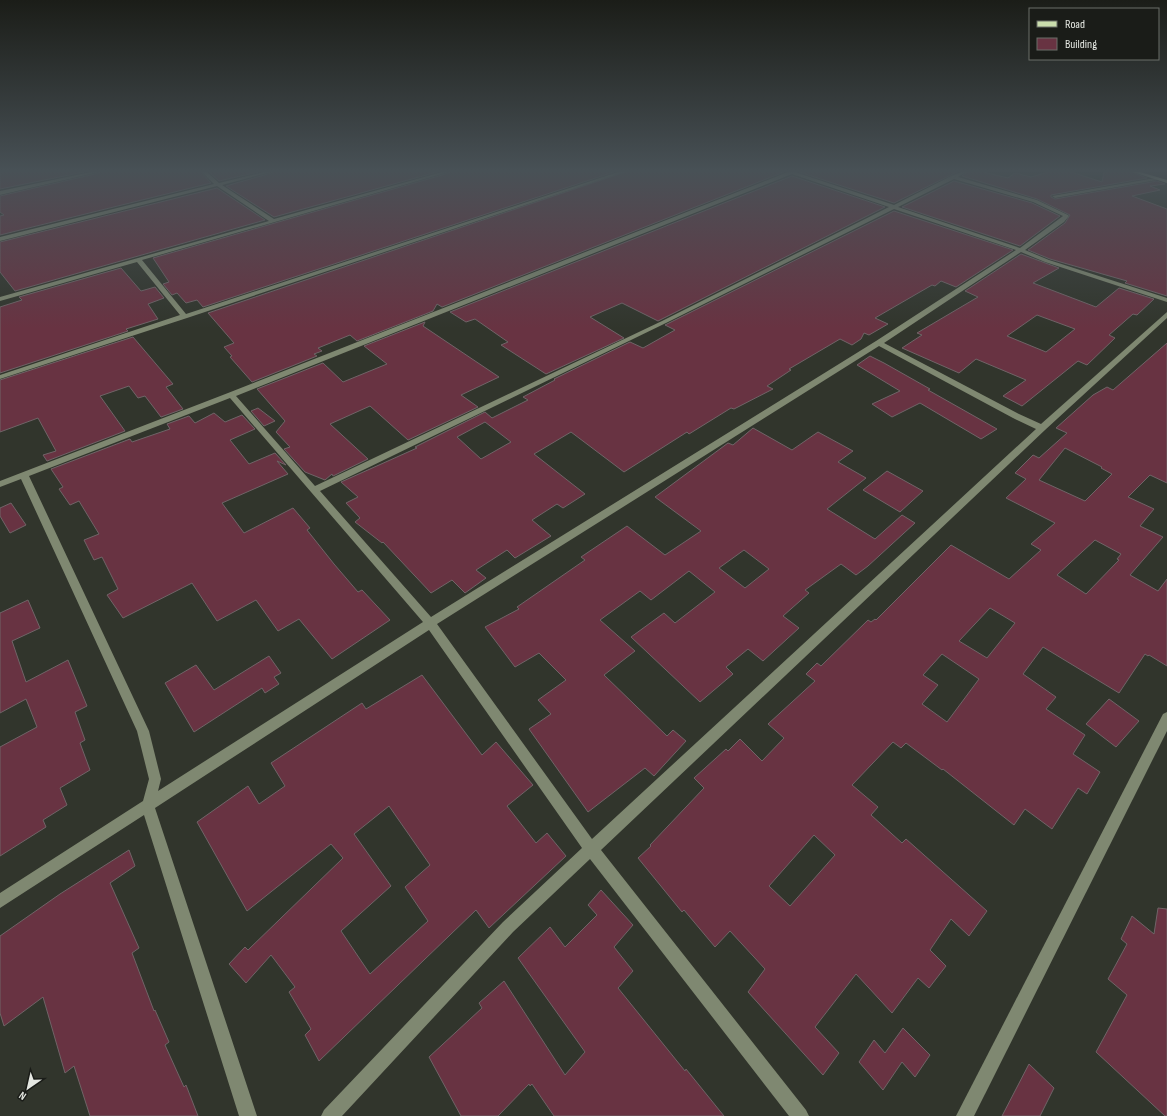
<svg xmlns="http://www.w3.org/2000/svg" width="1167" height="1116" font-family="'Sofia Sans Condensed',sans-serif">
<rect width="100%" height="100%" fill="#31352c"/>
<g fill="#683342" stroke="#706467" fill-rule="evenodd">
<path d="M0,172H84L0,189Z"/>
<path d="M100,172H201L211,183L0,235V216L4,215L0,212V196L99,173Z"/>
<path d="M209,172H258L219,181Z"/>
<path d="M272,172H437L274,217L226,186L271,173Z"/>
<path d="M450,172H614L203,307L197,300L186,303L177,293L172,295L163,284L169,282L153,258L449,173Z"/>
<path d="M625,172H784L442,307L437,304L433,311L357,341L350,335L318,348L322,351L314,354L317,356L252,382L230,357L232,356L224,347L234,343L208,313Z"/>
<path d="M799,172H957L894,203Z"/>
<path d="M967,172H983L1008,178L1015,173L1031,177L1048,172H1071L1102,182L1104,172H1132L1147,178L1051,195V197L1055,199L1157,181L1165,184L1150,186L1160,190L1132,196L1167,209V296L1125,283L1127,281L1050,259L1028,250L1065,223L1070,215L1037,199L962,176Z"/>
<path d="M792,176L885,207L658,321L622,303L590,317L624,338L546,374L501,345L508,342L475,319L466,322L450,312Z"/>
<path d="M954,181L1032,203L1060,216L1020,246L902,207Z"/>
<path d="M217,188L265,220L15,291L0,272V242Z"/>
<path d="M894,211L1013,250L956,287L941,281L935,286L932,285L875,318L888,324L869,335L864,333L861,339L852,345L840,339L789,369L791,370L767,386L773,389L734,409L731,408L689,434L687,432L624,472L571,432L534,454L585,494L563,508L557,504L532,520L551,536L515,558L507,550L476,570L486,578L465,593L452,580L431,593L383,542L382,543L355,522L360,518L346,503L358,497L341,482L417,448L415,447L485,412L492,418L528,400L523,397L555,380L554,379L630,342L643,348L675,330L665,325ZM485,422L511,442L481,459L457,437Z"/>
<path d="M1021,254L1059,268L1033,283L1096,307L1119,288L1154,299L1137,315L1133,314L1109,335L1115,338L1087,365L1078,361L1022,406L1003,396L1026,380L976,359L959,373L902,348L922,335L917,333L978,297L965,291ZM1037,315L1075,329L1046,352L1007,336Z"/>
<path d="M121,268L141,291L155,287L164,298L148,304L158,319L126,329L128,331L0,373V307L22,300L19,297Z"/>
<path d="M425,322L423,326L499,377L461,395L478,407L408,440L370,406L330,424L368,459L333,476L332,474L325,480L305,472L284,449L290,447L276,432L285,421L257,389L323,363L343,382L387,364L364,346Z"/>
<path d="M133,337L173,384L166,387L183,409L161,417L145,396L138,398L129,386L100,396L125,431L47,461L43,455L56,451L38,418L0,432V380Z"/>
<path d="M1167,343V483L1150,475L1128,497L1154,509L1140,526L1163,537L1130,575L1158,591L1167,579V666L1149,655L1148,656L1145,654L1119,693L1043,647L1023,674L1056,697L1046,709L1085,735L1073,754L1100,772L1087,794L1078,788L1052,829L1025,809L1014,825L943,769L942,770L906,743L901,748L893,742L852,785L878,807L871,815L902,843L906,839L987,911L969,936L951,919L930,950L946,966L929,988L918,978L892,1013L856,974L815,1027L839,1053L823,1075L748,992L765,969L730,931L715,947L684,910L682,912L638,858L651,846L650,845L704,788L694,778L726,749L728,751L740,739L762,761L784,738L768,724L815,681L806,674L817,663L821,666L868,620L871,622L875,619L876,620L951,545L1009,579L1041,550L1031,544L1055,523L1006,498L1026,479L1015,473L1033,455L1039,458L1067,433L1056,428L1093,395L1107,387L1113,390ZM1065,448L1102,467L1101,468L1112,474L1085,501L1039,480ZM1095,540L1121,554L1117,559L1119,560L1086,594L1057,575ZM990,608L1015,623L987,658L959,641ZM942,654L979,679L947,722L922,704L938,685L923,675ZM814,835L835,855L790,906L769,886Z"/>
<path d="M870,356L884,363L930,389L928,390L997,429L981,439L920,403L892,417L872,404L900,391L857,365Z"/>
<path d="M258,408L275,421L264,426L251,411Z"/>
<path d="M214,413L225,422L242,415L255,429L230,440L249,464L275,453L286,465L277,461L288,474L222,503L244,533L293,508L310,528L307,530L334,564L358,592L362,590L390,620L332,659L299,619L278,631L256,600L217,621L192,583L123,618L107,595L118,589L102,557L94,560L84,540L99,534L79,501L70,505L59,489L63,487L51,469L130,439L132,442L170,429L167,424L189,416L195,423Z"/>
<path d="M753,428L792,450L818,432L853,451L838,462L866,478L827,509L875,539L902,515L915,523L868,566L856,575L841,564L805,590L809,593L783,616L799,628L763,661L748,649L726,667L733,674L700,702L631,637L664,613L675,623L715,592L689,571L651,600L640,591L600,620L635,651L604,675L667,736L673,730L686,741L654,776L645,768L588,812L529,729L551,714L538,700L566,680L539,653L515,667L485,627L519,609L517,607L585,560L581,557L627,526L665,555L701,531L655,497L728,443L733,445ZM744,550L769,569L745,588L719,568Z"/>
<path d="M887,471L923,491L900,512L863,490Z"/>
<path d="M11,503L26,525L10,533L0,516V508Z"/>
<path d="M28,600L40,628L12,641L26,682L68,660L87,706L75,712L85,740L80,743L90,770L60,788L67,805L43,820L46,827L0,856V747L37,727L26,699L0,713V613Z"/>
<path d="M269,656L281,673L274,677L279,684L265,693L262,688L194,732L165,683L196,665L214,690Z"/>
<path d="M422,675L482,755L496,742L533,785L507,806L536,843L547,833L566,856L489,928L476,910L319,1061L305,1035L311,1029L289,992L295,987L271,955L246,983L229,964L245,947L248,950L343,858L331,844L247,911L197,822L248,786L259,804L285,786L271,763L362,703L366,709ZM389,806L430,865L405,887L428,921L370,974L341,931L391,886L354,834Z"/>
<path d="M1109,699L1139,721L1116,747L1086,724Z"/>
<path d="M129,850L135,866L110,883L139,948L132,953L154,1011L155,1010L169,1042L165,1045L184,1087L186,1085L198,1116H90L74,1066L65,1073L43,997L4,1026L0,1013V936L60,894Z"/>
<path d="M601,890L633,925L614,947L633,971L618,988L685,1071L686,1069L724,1116H554L532,1084L530,1086L529,1084L498,1116H461L429,1057L482,1008L479,1003L504,981L565,1075L585,1052L518,958L550,927L565,947L597,915L588,905Z"/>
<path d="M1158,908L1167,909V1116H1165L1096,1052L1127,995L1108,979L1127,944L1121,939L1132,916L1154,934Z"/>
<path d="M903,1028L930,1055L915,1077L902,1062L883,1090L859,1062L874,1040L885,1053Z"/>
<path d="M1029,1064L1054,1088L1040,1116H1002Z"/>
</g>
<g fill="none" stroke-linecap="round" stroke-linejoin="round">
<g fill="#7f8871" fill-rule="evenodd">
<path d="M91,172H99L0,195V191Z"/>
<path d="M202,172H207L219,183L264,172H271L222,185L274,219L442,172H449L142,260L186,314L618,172H624L187,318L0,379V375L180,315L137,262L0,301V297L269,221L217,186L0,241V237L214,184Z"/>
<path d="M788,172H795L894,205L951,176L961,172H966L958,177L1037,200L1068,215L1069,216L1064,222L1025,250L1049,260L1167,298V302L1045,262L1021,252L884,343L1019,414L1041,424L1167,312V318L1045,430L601,850L806,1110L809,1116H789L590,859L513,932L342,1116H321L324,1110L503,922L582,848L429,630L155,808L257,1116H239L144,815L0,908V893L143,801L149,779L137,731L21,479L0,487V481L228,393ZM792,174L889,207L662,321L315,486L236,396ZM954,179L1033,202L1063,216L1020,248L898,207ZM894,209L1016,250L876,341L431,617L320,491L666,323ZM879,346L1013,418L1036,429L592,839L437,624ZM230,398L423,622L158,791L161,779L149,731L29,476Z"/>
<path d="M1155,178L1157,180L1055,198L1052,196Z"/>
<path d="M1167,712V731L974,1116H956L1163,714Z"/>
</g>
<path fill="#caddad" fill-rule="evenodd" d="M1133,172H1140L1167,180V183Z"/>
</g>
<linearGradient id="sky" x2="0" y2="1"><stop stop-color="#1b1d18"/><stop offset="0.52" stop-color="#485156"/><stop offset="1" stop-color="#485156" stop-opacity="0"/></linearGradient>
<rect width="1167" height="328" fill="url(#sky)"/>
<rect x="1029" y="8" width="130" height="52" fill="#1a1c18" stroke="#6b6e69"/>
<rect x="1037" y="21" width="20" height="6" fill="#caddad" stroke="#6b6e69"/>
<text x="1065" y="28" font-size="12" fill="#e5e8e2">Road</text>
<rect x="1037" y="38" width="20" height="12" fill="#683342" stroke="#6b6e69"/>
<text x="1065" y="48" font-size="12" fill="#e5e8e2">Building</text>
<g transform="translate(28 1088) rotate(214)" stroke="#1a1c18" stroke-width="3" paint-order="stroke">
<path d="M0-3L7 15L0 10L-7 15Z" fill="#e5e8e2"/>
<text y="-6" font-size="11" font-weight="bold" text-anchor="middle" fill="#e5e8e2">N</text>
</g>
</svg>
